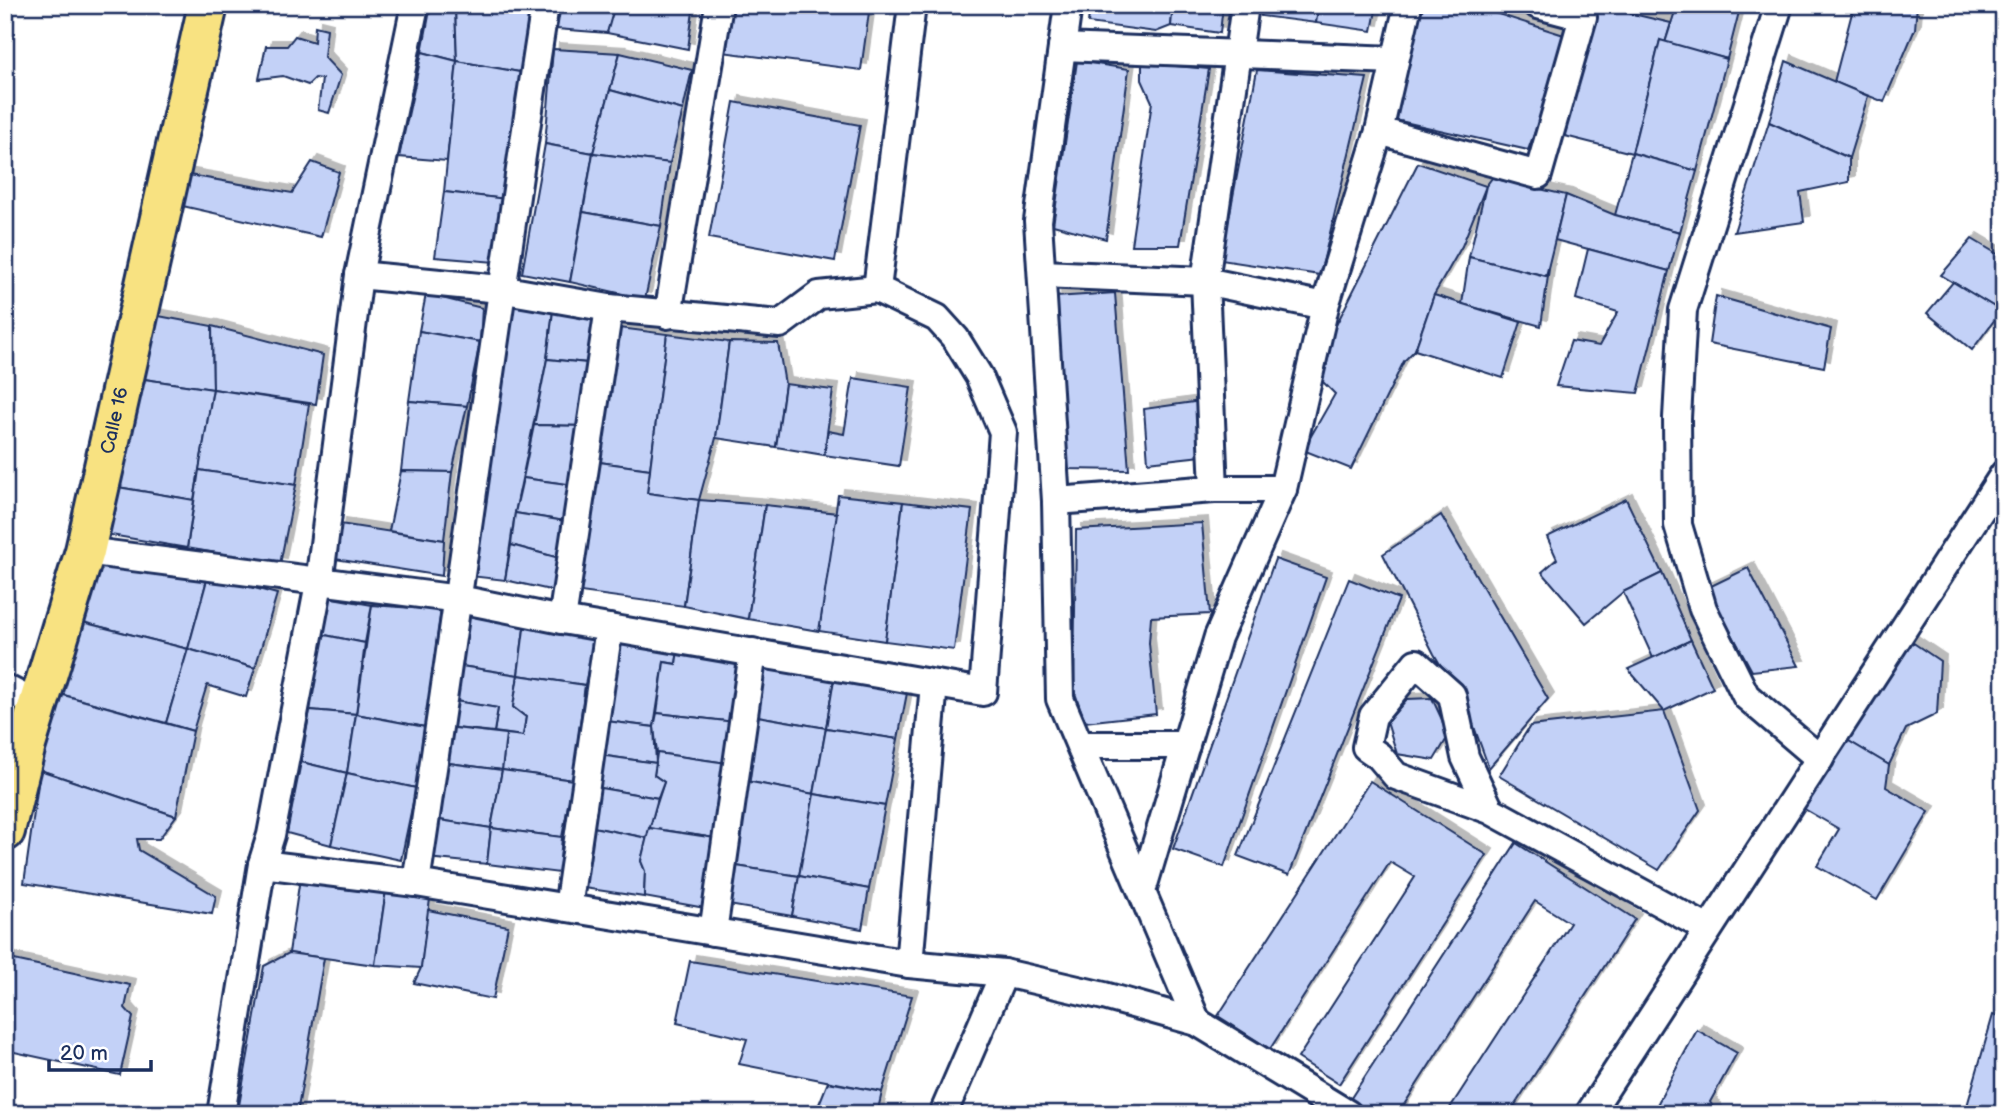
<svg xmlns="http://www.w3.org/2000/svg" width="2009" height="1119" font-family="'Balsamiq Sans',sans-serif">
<defs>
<filter id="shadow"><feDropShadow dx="6" dy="-6" stdDeviation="0" flood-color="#0004"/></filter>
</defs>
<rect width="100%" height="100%" fill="#fff"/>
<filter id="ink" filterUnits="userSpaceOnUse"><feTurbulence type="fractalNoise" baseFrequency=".0143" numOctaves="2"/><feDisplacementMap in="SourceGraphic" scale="14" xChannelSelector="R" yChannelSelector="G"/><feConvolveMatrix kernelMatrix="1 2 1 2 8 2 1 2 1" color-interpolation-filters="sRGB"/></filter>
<g filter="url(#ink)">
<g fill="#c3d1f7" stroke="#1b2f5e" stroke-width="2" filter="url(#shadow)">
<path d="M431,5H455L457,61L422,52Z"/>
<path d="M455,5H537L525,73L457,61Z"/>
<path d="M561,5H616L607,33L557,29Z"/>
<path d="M615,5H673L693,11L688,49L607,33Z"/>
<path d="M730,5H870L861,70L722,52Z"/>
<path d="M1090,5H1173L1171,26L1156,32L1088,23Z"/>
<path d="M1173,5H1223L1220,33L1171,26Z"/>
<path d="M1262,5H1319L1316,23L1261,16Z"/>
<path d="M1319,5H1377L1372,31L1316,23Z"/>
<path d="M1419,5H1470L1570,37L1528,150L1391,119Z"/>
<path d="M1595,5L1671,23L1665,43L1660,40L1632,153L1561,135Z"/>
<path d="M1677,5H1720L1739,12L1727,59L1665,43Z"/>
<path d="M1854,5H1917L1915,29L1884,102L1834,82Z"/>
<path d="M315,26L327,29L324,57L341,75L329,113L318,110L322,79L315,78L308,85L283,76L259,79L266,46H287L295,36L314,42Z"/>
<path d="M1660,40L1727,59L1697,171L1632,153Z"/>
<path d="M553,49L620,53L593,153L545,144Z"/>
<path d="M422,52L457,61L447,161L399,157Z"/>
<path d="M620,53L692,70L683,110L610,90Z"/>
<path d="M457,61L525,73L507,199L444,192Z"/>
<path d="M1077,61L1129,69L1106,239L1053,225Z"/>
<path d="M1786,61L1868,96L1849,158L1769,122Z"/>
<path d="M1142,63L1209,69L1180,245H1131L1152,102L1142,80Z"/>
<path d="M1257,70L1367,78L1320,275L1221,260Z"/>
<path d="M610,90L683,110L670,163L593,153Z"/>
<path d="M734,102L860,125L835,261L709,238Z"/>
<path d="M1769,122L1849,158V182L1800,192L1804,222L1734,232Z"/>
<path d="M545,144L593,153L570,282L522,273Z"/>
<path d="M593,153L670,163L661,226L583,212Z"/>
<path d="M1632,153L1697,171L1680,232L1615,215Z"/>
<path d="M312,162L339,172L321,237L178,205L183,174L292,193Z"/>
<path d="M1418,163L1486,186L1462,246L1434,295L1415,350L1404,361L1351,469L1303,450L1335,394L1321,380L1327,343Z"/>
<path d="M1492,178L1566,195L1546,276L1469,257L1486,186Z"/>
<path d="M444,192L507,199L495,262L435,257Z"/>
<path d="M1566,195L1615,215L1680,232L1669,271L1555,240Z"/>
<path d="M583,212L661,226L645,299L570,282Z"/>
<path d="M1972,239L2004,258L2001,311L1941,275Z"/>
<path d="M1588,249L1669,271L1638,393L1556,386L1571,341L1599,346L1618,312L1576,299Z"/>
<path d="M1469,257L1546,276L1549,269L1541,326L1462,304Z"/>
<path d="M1953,282L2001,311L1972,350L1927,313Z"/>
<path d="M1115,293L1129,470L1065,469L1055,297Z"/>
<path d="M426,294L482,308L480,342L419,331Z"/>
<path d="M1434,295L1521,322L1503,378L1415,350Z"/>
<path d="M1716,296L1831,329L1824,367L1709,344Z"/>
<path d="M514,305L553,311L547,359L515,513L505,580L470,576Z"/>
<path d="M553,311L597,319L587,363L547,359Z"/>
<path d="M148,314L212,326L213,389L137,378Z"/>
<path d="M212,326L323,355L316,404L213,389Z"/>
<path d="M612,327L667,334L650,469L592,461Z"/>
<path d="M419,331L480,342L467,406L409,401Z"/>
<path d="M667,334L729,342L716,438L699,500L647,493Z"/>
<path d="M729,342L778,343L785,384L776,447L716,438Z"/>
<path d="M547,359L587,363L586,426L534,425Z"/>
<path d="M137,378L213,389L194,500L112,486Z"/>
<path d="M853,378L911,387L899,466L824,455L828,431L844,434Z"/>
<path d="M785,384L833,390L824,455L776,447Z"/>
<path d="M213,389L309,404L296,485L199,470Z"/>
<path d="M409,401L467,406L452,472L401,471Z"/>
<path d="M1201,401V456L1148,462L1144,409Z"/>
<path d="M534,425L586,426L574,485L523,478Z"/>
<path d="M592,461L650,469L647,493L699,500L684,606L573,591Z"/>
<path d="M199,470L296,485L280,564L187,548Z"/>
<path d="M401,471L452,472L444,540L389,531Z"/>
<path d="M523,478L574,485L565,521L515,513Z"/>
<path d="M112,486L194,500L187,548L105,534Z"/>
<path d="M838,495L903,502L885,641L819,631Z"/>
<path d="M2004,495V519L1993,510Z"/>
<path d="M1626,499L1662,573L1623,592L1586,623L1542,572L1557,559L1547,537Z"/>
<path d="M699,500L765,505L748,619L684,606Z"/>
<path d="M903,502L972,510L954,650L885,641Z"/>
<path d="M765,505L837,513L819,631L748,619Z"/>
<path d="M515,513L565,521L563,559L511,545Z"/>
<path d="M1441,515L1548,699L1489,768L1469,713L1434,654L1383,554Z"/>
<path d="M1202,523L1210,614L1151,617L1149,643L1156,714L1085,722L1074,690L1076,530Z"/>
<path d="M340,524L444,540L442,576L335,559Z"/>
<path d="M511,545L563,559L559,592L505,580Z"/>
<path d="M1275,559L1326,577L1224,867L1173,849Z"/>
<path d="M91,563L208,576L188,649L78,621Z"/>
<path d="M1748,568L1799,666L1752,671L1707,588Z"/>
<path d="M1662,573L1691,640L1653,658L1623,592Z"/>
<path d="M208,576L277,594L255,668L188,649Z"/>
<path d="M1349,579L1399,599L1289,875L1238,856Z"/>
<path d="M327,597L372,605L365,643L320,634Z"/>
<path d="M372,605L441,610L425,727L356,714Z"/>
<path d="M466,612L525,621L518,675L455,665Z"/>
<path d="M78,621L188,649L166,723L60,694Z"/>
<path d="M525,621L596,632L585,685L518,675Z"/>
<path d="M320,634L365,643L356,714L310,710Z"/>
<path d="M1691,640L1713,688L1664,711L1628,669Z"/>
<path d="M618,641L678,650L676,664L664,662L654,727L606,721Z"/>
<path d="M1912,642L1940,661L1937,714L1906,729L1889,765L1842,737Z"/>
<path d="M188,649L255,668L246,697L207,685L193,731L166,723Z"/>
<path d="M678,650L743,657L735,722L657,713L664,662L676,664Z"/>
<path d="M764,663L835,673L826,728L757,716Z"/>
<path d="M455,665L518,675L513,707L526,717L523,736L494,732L498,708L449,700Z"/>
<path d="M835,673L908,688L898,739L826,728Z"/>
<path d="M518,675L585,685L573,780L502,770L506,734L523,736L526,717L513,707Z"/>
<path d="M60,694L193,731L176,816L40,770Z"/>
<path d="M1432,698L1449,735L1434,760L1397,754L1387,722L1407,699Z"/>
<path d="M449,700L498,708L494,732L446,727Z"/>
<path d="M310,710L356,714L347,773L301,762Z"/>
<path d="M1664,711L1700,810L1659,870L1499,776L1530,726Z"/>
<path d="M657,713L735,722L727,763L657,753L654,727Z"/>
<path d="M356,714L425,727L416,788L347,773Z"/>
<path d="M757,716L826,728L814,794L746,781Z"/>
<path d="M606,721L654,727L656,763L599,755Z"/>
<path d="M446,727L506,734L502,770L441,762Z"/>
<path d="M826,728L898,739L885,806L814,794Z"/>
<path d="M1842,737L1889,765L1886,787L1929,812L1877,900L1817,866L1839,829L1801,807Z"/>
<path d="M657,753L727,763L715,838L649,828L664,782L654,775Z"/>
<path d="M599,755L656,763L654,775L664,782L658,798L595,787Z"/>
<path d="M301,762L347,773L331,845L287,833Z"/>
<path d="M441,762L502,770L491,828L433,819Z"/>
<path d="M40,770L176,816L159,839H137L139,850L216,896L212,914L24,883Z"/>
<path d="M502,770L573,780L562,837L491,828Z"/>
<path d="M347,773L416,788L401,860L331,845Z"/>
<path d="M746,781L814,794L799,876L730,865Z"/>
<path d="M1370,781L1487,855L1339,1084L1298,1058L1415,877L1390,862L1270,1049L1218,1016Z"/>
<path d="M595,787L658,798L647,838L588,826Z"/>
<path d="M814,794L885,806L869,889L799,876Z"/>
<path d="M433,819L491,828L487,864L427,858Z"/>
<path d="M588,826L647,838L641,861L645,871L644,897L577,887Z"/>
<path d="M491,828L562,837L559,873L487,864Z"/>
<path d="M649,828L715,838L705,908L644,897L645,871L641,861Z"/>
<path d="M1516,843L1635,919L1509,1114H1446L1570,923L1535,901L1398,1114H1369L1349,1101Z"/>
<path d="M730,865L799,876L792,916L723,904Z"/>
<path d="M799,876L869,889L862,929L792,916Z"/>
<path d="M300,878L386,890L375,965L289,953Z"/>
<path d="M386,890L430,899L421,968L375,965Z"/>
<path d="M428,910L508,926L493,999L414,983L421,968Z"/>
<path d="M289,953L324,958L297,1114L238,1111L264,966Z"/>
<path d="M5,958L130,985L125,1008L133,1017L120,1075L5,1050Z"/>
<path d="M690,961L912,996L882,1092L739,1064L747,1039L677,1023Z"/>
<path d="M1993,1015L2004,1018V1114L1965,1113Z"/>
<path d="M1697,1030L1737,1053L1710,1102L1717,1114H1652Z"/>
<path d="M828,1082L882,1092L877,1114H815Z"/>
</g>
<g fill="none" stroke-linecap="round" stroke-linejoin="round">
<defs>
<g id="minor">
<path d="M415,5L359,275L319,583L271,835L262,864L416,883L909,964L1004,973L1104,996L1197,1022L1348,1114"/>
<path d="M1068,5L1038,221L1056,501L1060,699L1197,1022"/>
<path d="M1779,5L1683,310L1677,418L1678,525L1703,609L1746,696L1820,759"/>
<path d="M1062,47L1395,60"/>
<path d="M1379,131L1538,175L1583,17L1538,5"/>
<path d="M1042,274L1205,281L1325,306"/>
<path d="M877,289L912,5"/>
<path d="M668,315L719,5"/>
<path d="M1214,489L1205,281L1245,5"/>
<path d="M1056,501L1214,489H1283"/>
<path d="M85,551L459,599L562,620L983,692L1003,432L979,376L956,339L937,318L877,289L819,295L780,324L609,308L500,289L359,275"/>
<path d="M562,620L609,308"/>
<path d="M5,688L40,706"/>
<path d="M1080,745H1186"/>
<path d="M1490,810L1465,757L1452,695L1416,663L1373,716L1366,747L1379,756L1396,776L1490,810L1708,929"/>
<path d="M416,883C460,591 499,298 545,5"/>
<path d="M1142,891L1218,637L1283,489L1325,306L1379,131L1408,5"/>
<path d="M568,908L609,628"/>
<path d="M713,932L753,652"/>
<path d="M909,964L934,684"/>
<path d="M221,1114L262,864"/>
<path d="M943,1114L1004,973"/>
<path d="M1589,1114L2004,474"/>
</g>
<g id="primary">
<path id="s1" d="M5,831L26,745L85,551L208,5"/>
</g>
</defs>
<use href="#minor" stroke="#1b2f5e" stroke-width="32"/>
<use href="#primary" stroke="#1b2f5e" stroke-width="44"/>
<use href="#minor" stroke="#fff" stroke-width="26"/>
<use href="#primary" stroke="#f8e281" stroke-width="38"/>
</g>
</g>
<g text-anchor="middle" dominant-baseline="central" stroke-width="7" stroke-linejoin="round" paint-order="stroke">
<g font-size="19" fill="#1b2f5e" stroke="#fff">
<text stroke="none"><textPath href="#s1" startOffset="425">Calle 16</textPath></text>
</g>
</g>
<rect width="2009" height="1119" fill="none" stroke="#fff" stroke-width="28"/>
<rect x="14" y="14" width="1981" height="1091" fill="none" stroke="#1b2f5e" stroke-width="2.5" filter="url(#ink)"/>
<path d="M49 1060v10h102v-10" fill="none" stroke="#1b2f5e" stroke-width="3.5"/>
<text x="60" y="1060" font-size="21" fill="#1b2f5e" stroke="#ffffff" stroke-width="5" paint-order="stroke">20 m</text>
</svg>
